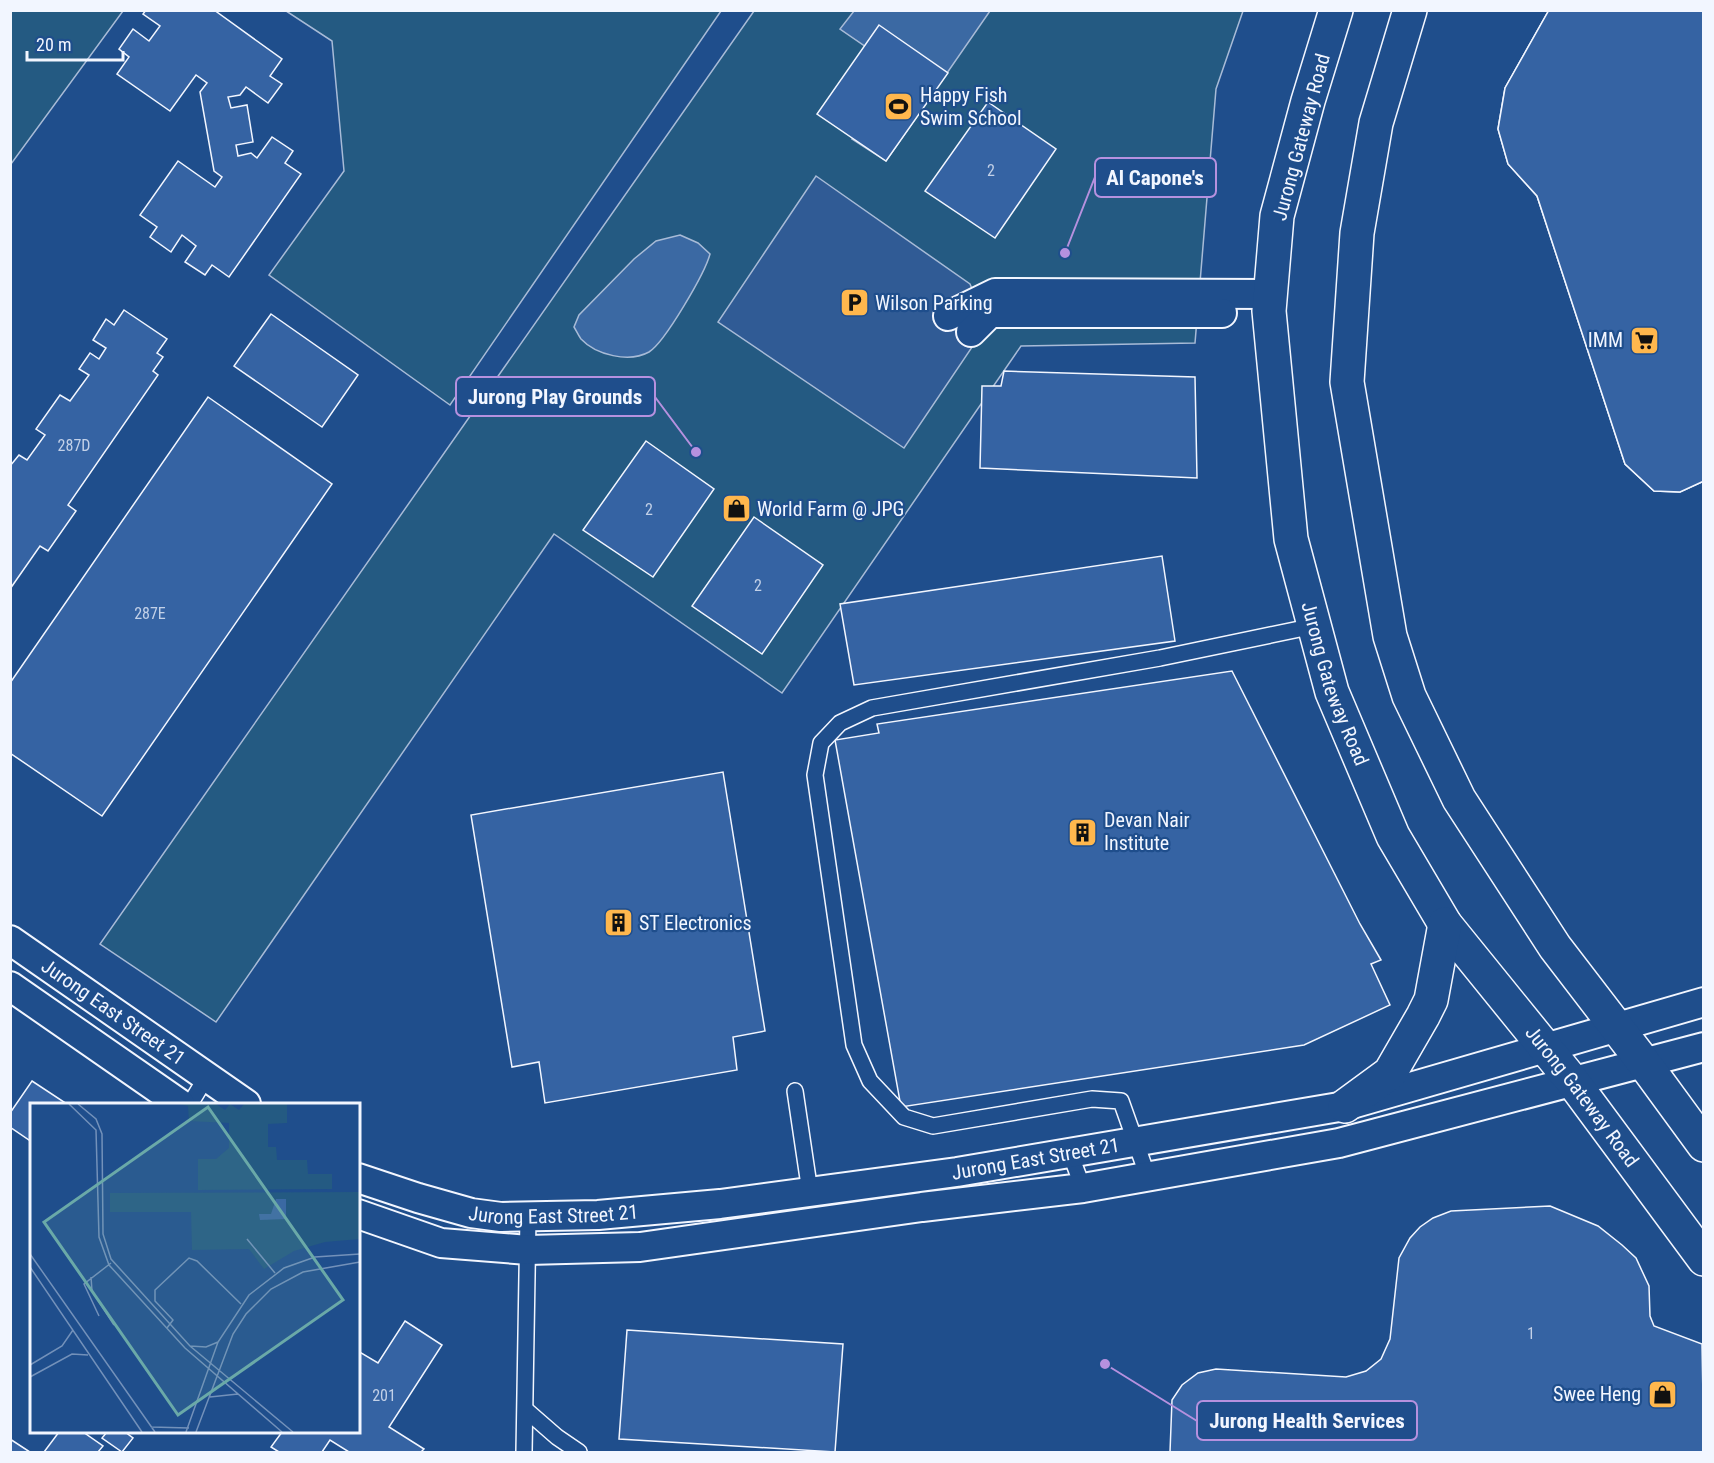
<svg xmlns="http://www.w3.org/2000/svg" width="1714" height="1463" font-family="'Roboto Condensed',sans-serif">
<rect width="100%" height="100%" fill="#1f4e8c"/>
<g fill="#245a82" stroke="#a8bbd7" stroke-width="1.5">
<path d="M11,10L123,11L11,164L10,11Z"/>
<path d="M286,11H721L450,405L269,275L344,171L332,41Z"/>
<path d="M754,11H1243L1216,89L1195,343L1021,346L782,693L554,534L216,1022L100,944Z"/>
</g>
<path fill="#305b95" stroke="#a8bbd7" stroke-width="1.5" d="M816,176L970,284L987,325L904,448L718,322Z"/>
<g fill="#3b69a3" stroke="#a8bbd7" stroke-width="1.5">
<path d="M854,11H990L886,161L852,139L898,69L840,29Z"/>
<path d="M680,235L698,243L710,254C705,273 665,342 649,352C629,363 596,355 581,339C578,335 576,330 574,327L579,315L634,259L656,241Z"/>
</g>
<g fill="#3563a3" stroke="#f2f6ff" stroke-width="1.5">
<path d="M146,10H214L282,59L270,76L282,84L268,103L246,87L240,95L228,97L231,108L247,105L253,142L236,145L238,156L251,153L257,158L272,137L293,151L285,163L301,174L229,277L212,265L205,275L185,262L196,246L182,235L171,252L150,237L157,227L140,215L178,161L215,187L222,177L214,171L200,92L207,83L196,75L170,111L117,74L129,57L119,49L133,29L149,41L160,26L143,14Z"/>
<path d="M1549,10H1704V481L1680,492L1654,491L1625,464L1537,196L1508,164L1498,129L1505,88Z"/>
<path d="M1549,10H1704V481L1680,492L1654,491L1625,464L1537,196L1508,164L1498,129L1505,88Z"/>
<path d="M879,25L948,73L886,161L817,114Z"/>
<path d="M988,102L1056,149L995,238L925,191Z"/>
<path d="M124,310L167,339L157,353L163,357L153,371L158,375L68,505L76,511L48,551L40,546L10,589V466L19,455L27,460L45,435L36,429L60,395L70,401L89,375L79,369L90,353L99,359L106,348L93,340L106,319L114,325Z"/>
<path d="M271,314L358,375L322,427L234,366Z"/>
<path d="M1004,371L1195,377L1197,478L980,468L982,386H1001Z"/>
<path d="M208,397L332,484L102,816L10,753V683Z"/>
<path d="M646,441L714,489L653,577L583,530Z"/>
<path d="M754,517L823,565L762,654L692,606Z"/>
<path d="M1162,556L1175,641L854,685L840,604Z"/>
<path d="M1232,671L1360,924L1381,960L1371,964L1390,1005L1304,1045L901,1107L835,740L879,733L877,724Z"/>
<path d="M723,772L765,1031L733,1037L737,1070L545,1103L539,1062L512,1067L471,815Z"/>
<path d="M32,1081L67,1104H32V1142L10,1127V1113Z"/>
<path d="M1550,1206L1598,1226L1622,1245L1636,1258L1649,1286L1650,1316L1654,1326L1702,1344L1704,1452H1170L1172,1400L1182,1385L1198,1373L1216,1369L1346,1377L1366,1371L1381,1359L1390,1339L1399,1258L1410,1238L1420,1227L1433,1218L1451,1211Z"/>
<path d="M405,1321L442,1345L389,1427L424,1449L421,1452H349L330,1440L322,1452H279L271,1447L282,1432H358V1351L378,1363Z"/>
<path d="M627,1330L843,1344L835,1452L619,1439Z"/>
<path d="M59,1432H83L103,1446L98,1452H44Z"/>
<path d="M107,1432H125L133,1438L122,1452L102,1438Z"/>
<path d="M10,1439L30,1452H10Z"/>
</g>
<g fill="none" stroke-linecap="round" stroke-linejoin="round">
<defs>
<g id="lane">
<path d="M795,1091L810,1192"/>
<path d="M190,1104L207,1076"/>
<path d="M1070,1153L1083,1188"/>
<path d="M1148,1177L1121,1101L1092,1099L933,1126L904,1117L870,1081L854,1045L815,775L821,743L840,723L872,708L1160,658L1314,626"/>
<path d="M526,1410L557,1437L579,1452"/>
<path d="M524,1452L528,1217"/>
</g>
<g id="street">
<path d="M948,316L995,293L1270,294"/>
<path d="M971,332L990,313H1222"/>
<path id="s1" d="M10,940L246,1104"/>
<path d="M10,986L180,1104"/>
<path id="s2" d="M358,1178L418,1198L471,1213L501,1217L598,1215L720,1204L957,1172L1345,1106L1704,1002"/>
<path d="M358,1214L441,1243L528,1250L640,1247L922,1207L1083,1188L1339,1143L1704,1047"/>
</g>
<g id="secondary">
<path id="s3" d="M1336,10L1308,101L1277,216L1269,311L1291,539L1332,692L1393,836L1445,924L1573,1082L1704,1259"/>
<path d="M1410,10L1376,123L1357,233L1347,382L1390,636L1409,696L1459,799L1555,947L1644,1063L1704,1145"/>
<path d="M1345,1106L1390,1073L1423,1016L1431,1000L1445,924"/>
</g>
</defs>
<use href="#lane" stroke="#f2f6ff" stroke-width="18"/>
<use href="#street" stroke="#f2f6ff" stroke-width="32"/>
<use href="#secondary" stroke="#f2f6ff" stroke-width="36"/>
<use href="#lane" stroke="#1f4e8c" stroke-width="15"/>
<use href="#street" stroke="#1f4e8c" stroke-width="28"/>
<use href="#secondary" stroke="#1f4e8c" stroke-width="33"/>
</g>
<defs>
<symbol id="stadium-square" viewBox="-11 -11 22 22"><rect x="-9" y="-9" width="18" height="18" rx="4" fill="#ffb74d" stroke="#1f4e8c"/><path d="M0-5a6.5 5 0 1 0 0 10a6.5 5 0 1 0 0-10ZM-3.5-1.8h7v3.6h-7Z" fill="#111"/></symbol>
<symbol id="parking-square" viewBox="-11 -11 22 22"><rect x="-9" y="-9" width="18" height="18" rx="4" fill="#ffb74d" stroke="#1f4e8c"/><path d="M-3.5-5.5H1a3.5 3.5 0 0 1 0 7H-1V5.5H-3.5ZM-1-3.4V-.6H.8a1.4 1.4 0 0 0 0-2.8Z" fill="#111"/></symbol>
<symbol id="supermarket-square" viewBox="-11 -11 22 22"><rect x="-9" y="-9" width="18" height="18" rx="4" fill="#ffb74d" stroke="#1f4e8c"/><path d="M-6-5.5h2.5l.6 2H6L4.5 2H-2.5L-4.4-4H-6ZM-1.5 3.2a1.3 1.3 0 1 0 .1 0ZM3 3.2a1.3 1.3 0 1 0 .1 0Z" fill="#111"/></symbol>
<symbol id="shop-square" viewBox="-11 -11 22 22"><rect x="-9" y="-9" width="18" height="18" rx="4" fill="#ffb74d" stroke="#1f4e8c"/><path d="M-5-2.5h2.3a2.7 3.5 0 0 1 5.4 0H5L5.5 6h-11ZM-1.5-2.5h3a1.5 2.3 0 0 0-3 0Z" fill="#111"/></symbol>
<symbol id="building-square" viewBox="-11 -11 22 22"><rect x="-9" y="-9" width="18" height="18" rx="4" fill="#ffb74d" stroke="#1f4e8c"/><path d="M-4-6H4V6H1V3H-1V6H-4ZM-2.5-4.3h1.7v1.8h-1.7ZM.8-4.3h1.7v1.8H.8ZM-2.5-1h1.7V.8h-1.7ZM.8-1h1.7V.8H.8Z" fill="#111"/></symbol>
</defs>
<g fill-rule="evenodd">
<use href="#stadium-square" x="882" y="90" width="33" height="33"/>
<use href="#parking-square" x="838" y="286" width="33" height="33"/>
<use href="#supermarket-square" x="1628" y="324" width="33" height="33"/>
<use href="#shop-square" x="720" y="492" width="33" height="33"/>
<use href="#building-square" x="1066" y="816" width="33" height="33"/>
<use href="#building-square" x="602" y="906" width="33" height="33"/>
<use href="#shop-square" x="1646" y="1378" width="33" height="33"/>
</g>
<g text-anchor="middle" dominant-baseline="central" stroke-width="4.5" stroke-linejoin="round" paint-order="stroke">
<g font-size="16" fill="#c3d1e8">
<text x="991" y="170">2</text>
<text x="74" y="445">287D</text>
<text x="649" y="509">2</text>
<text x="758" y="585">2</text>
<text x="150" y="613">287E</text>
<text x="1531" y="1333">1</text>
<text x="384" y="1395">201</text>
</g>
<g font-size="20" fill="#f2f6ff" stroke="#1f4e8c" text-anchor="start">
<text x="920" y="95">Happy Fish<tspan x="920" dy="23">Swim School</tspan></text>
<text x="875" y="303">Wilson Parking</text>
<text x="1623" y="340" text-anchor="end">IMM</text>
<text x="757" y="509">World Farm @ JPG</text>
<text x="1104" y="820">Devan Nair<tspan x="1104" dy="23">Institute</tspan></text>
<text x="639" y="923">ST Electronics</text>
<text x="1641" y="1394" text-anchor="end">Swee Heng</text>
</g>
<g font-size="20" fill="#f2f6ff" stroke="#1f4e8c">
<text transform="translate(1301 137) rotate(-75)">Jurong Gateway Road</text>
<text stroke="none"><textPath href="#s3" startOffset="690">Jurong Gateway Road</textPath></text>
<text stroke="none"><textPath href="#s1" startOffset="126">Jurong East Street 21</textPath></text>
<text stroke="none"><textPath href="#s3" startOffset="1176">Jurong Gateway Road</textPath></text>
<text stroke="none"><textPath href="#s2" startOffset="687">Jurong East Street 21</textPath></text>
<text stroke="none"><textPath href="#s2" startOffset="201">Jurong East Street 21</textPath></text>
</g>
</g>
<g transform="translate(30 1103)">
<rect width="330" height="330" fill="#1f4e8c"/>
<path d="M150,1H186L195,7L200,1L209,7L214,1H257V20L238,21V44H246L247,57H277L278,71H302V86L168,87V56H186L199,45V20L159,18L158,3ZM330,89V136L295,139L264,148L234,166L219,146L162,147L161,109H80V90Z" fill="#245a82"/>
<path d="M246,96H256V116L230,117L229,111H241Z" fill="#3b69a3"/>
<path fill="none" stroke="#7391ba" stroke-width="1.5" d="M39,1L66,27L69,134L79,162L155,245L252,329M48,1L66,16L72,31L73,131L81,156L160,243L263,329M217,136L245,170M0,151L125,329M0,164L112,329M61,174L62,188L84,222M69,213L54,181L81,160M137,225L143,217L125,198V187L159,155L167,158L211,201M160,243L176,244L188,239M0,262L32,243L43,227M0,274L42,251L58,252M180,294L208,291M121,324L159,325M156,329L188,239L219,192L254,165L285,154L330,151M166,329L203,231L216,211L241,186L273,169L330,159"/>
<path fill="#6aa9a8" fill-opacity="0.15" stroke="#6aa9a8" stroke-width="3" d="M178,4L313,197L148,312L14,119Z"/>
<rect width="330" height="330" fill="none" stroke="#f2f6ff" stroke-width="3"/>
</g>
<path fill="none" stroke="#b691df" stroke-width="2" d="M1065 253L1095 177M696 452L655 397M1105 1364L1197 1421"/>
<g fill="#b691df" stroke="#1f4e8c" stroke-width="2">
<circle cx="1065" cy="253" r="6"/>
<circle cx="696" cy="452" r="6"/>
<circle cx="1105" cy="1364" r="6"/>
</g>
<g fill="#1f4e8c" stroke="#b691df" stroke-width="2">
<rect x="1095" y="158" width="121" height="39" rx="6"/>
<rect x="456" y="377" width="199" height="39" rx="6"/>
<rect x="1197" y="1401" width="220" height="39" rx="6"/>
</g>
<g font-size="21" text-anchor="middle" font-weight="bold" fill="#f2f6ff">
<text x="1155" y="185">Al Capone's</text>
<text x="555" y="404">Jurong Play Grounds</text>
<text x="1307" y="1428">Jurong Health Services</text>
</g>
<rect width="1714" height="1463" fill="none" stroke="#f2f6ff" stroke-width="24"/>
<path d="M27 51v9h96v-9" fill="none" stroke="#f2f6ff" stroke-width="3"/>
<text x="36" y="51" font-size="18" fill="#f2f6ff" stroke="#1f4e8c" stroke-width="4.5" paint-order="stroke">20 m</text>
</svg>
